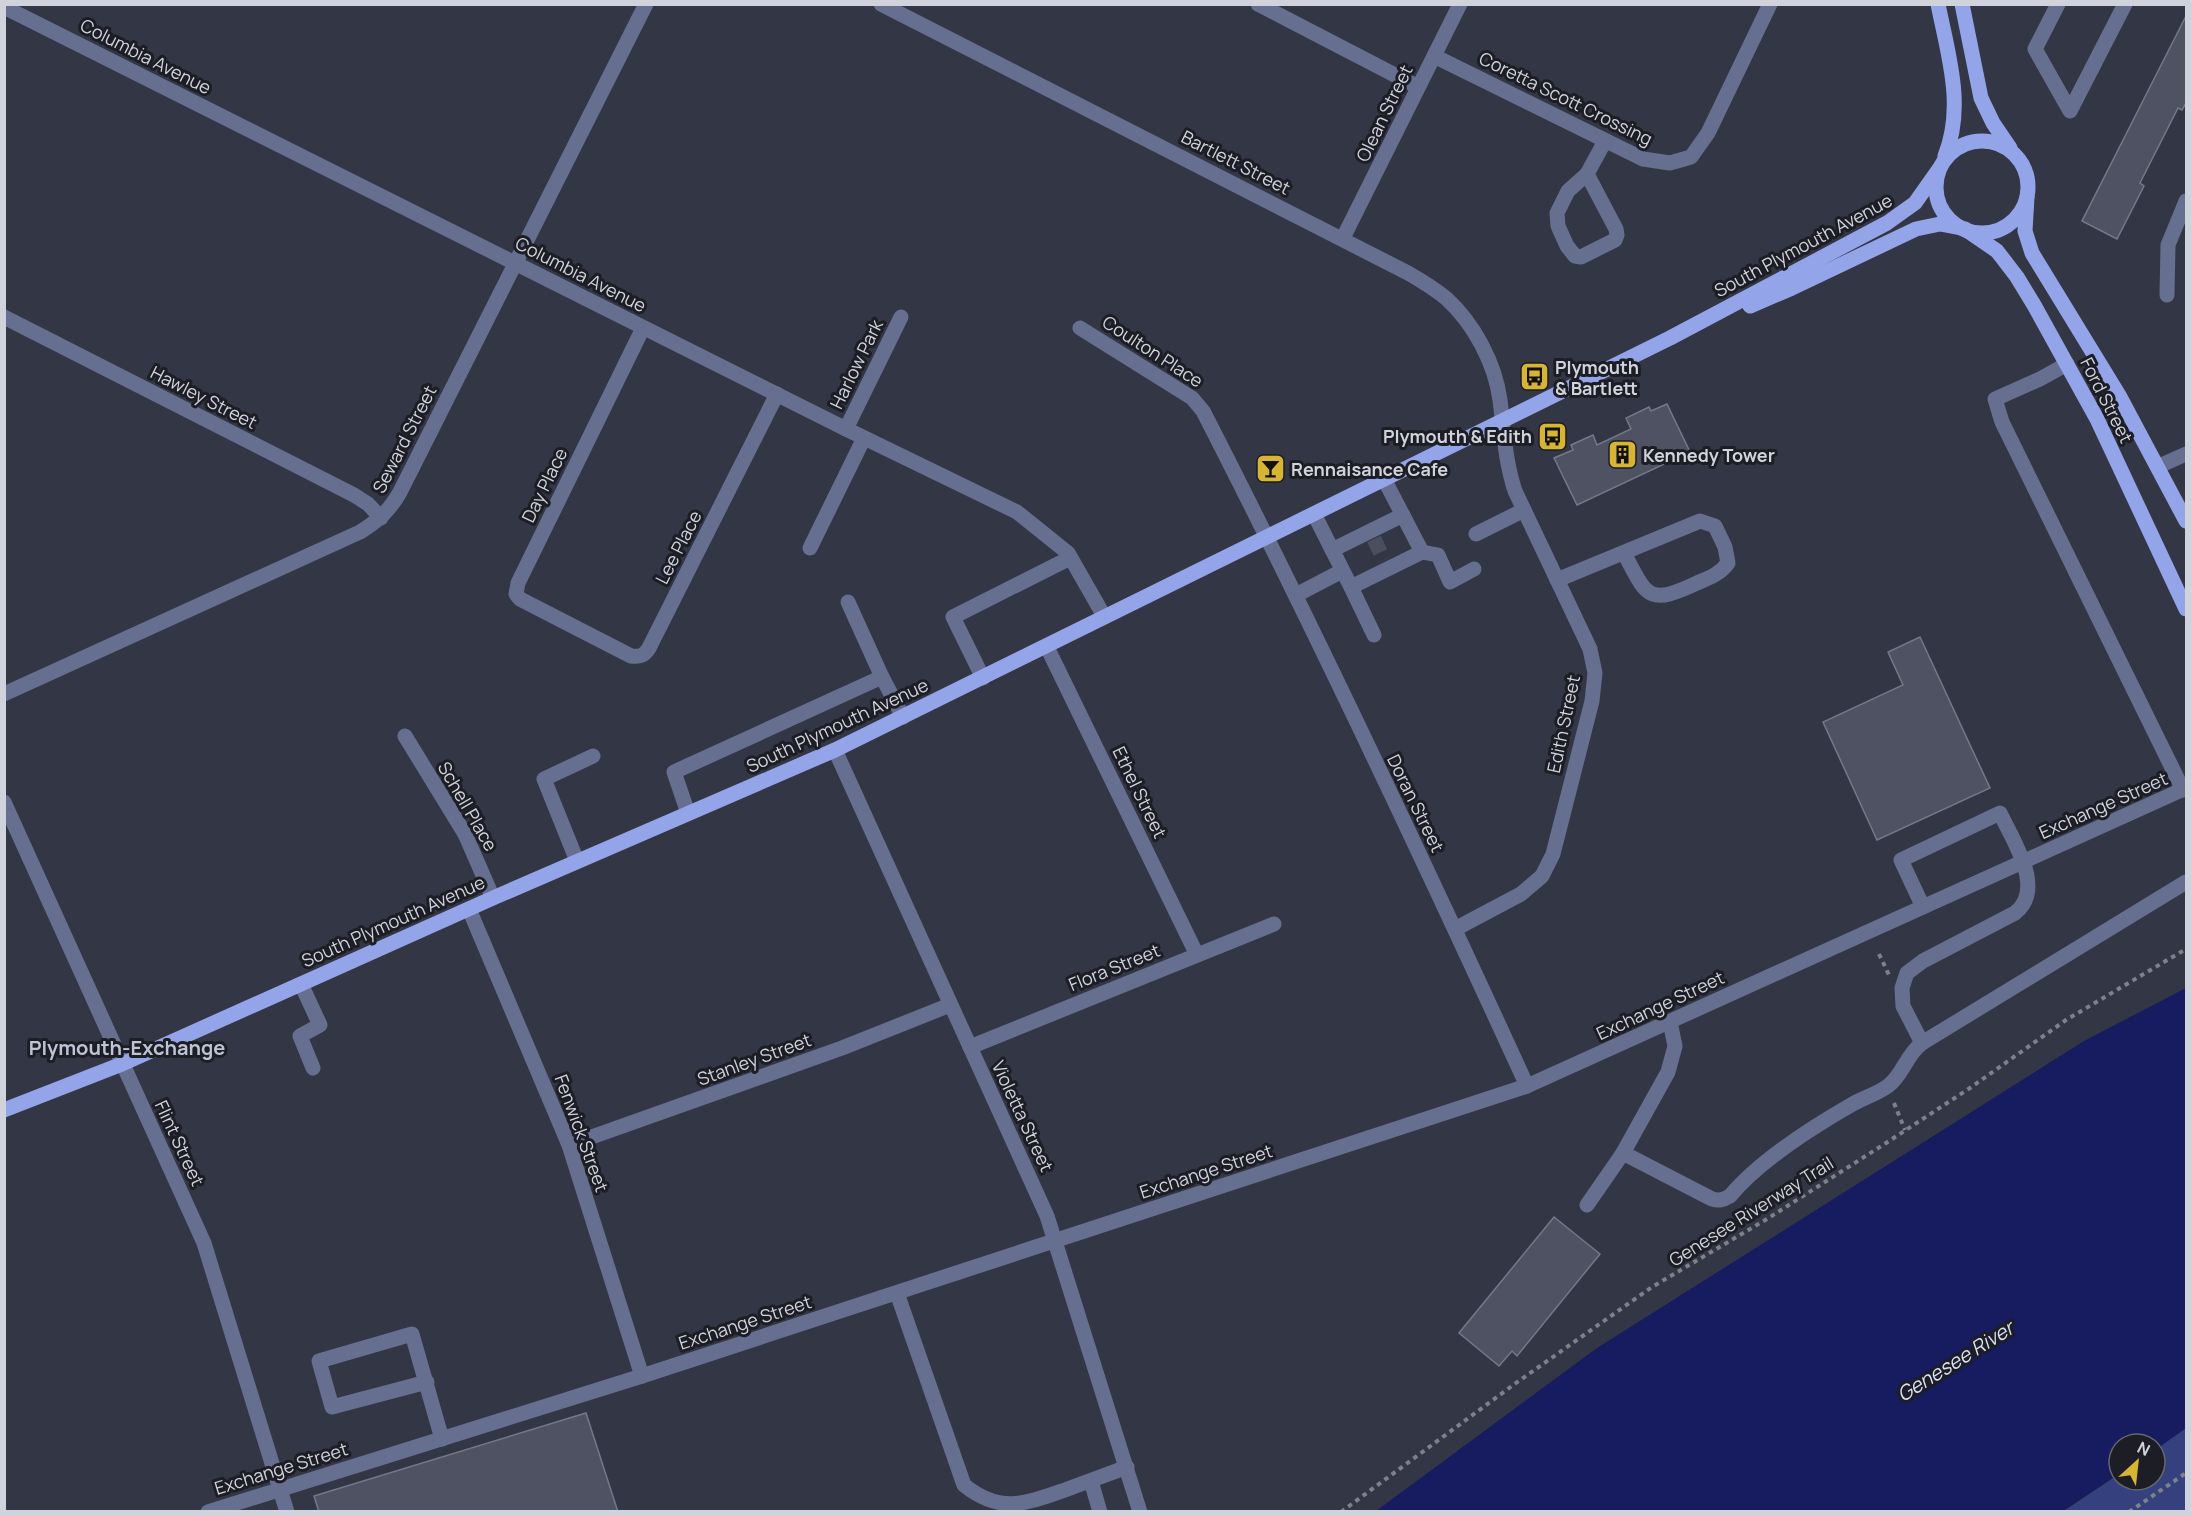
<svg xmlns="http://www.w3.org/2000/svg" width="2191" height="1516" font-family="Manrope,sans-serif">
<rect width="100%" height="100%" fill="#333745"/>
<path fill="#35407e" d="M2186,1428V1511L2063,1512L2119,1474V1480H2155V1450Z"/>
<path fill="#171b5f" d="M2186,988V1428L2155,1450V1444H2119V1474L2063,1511H1376L1597,1348L2084,1041Z"/>
<g fill="#4e5262" stroke="#74798a" stroke-width="1.5">
<path d="M2187,14V101L2182,110L2178,108L2140,183L2144,186L2117,239L2082,221Z"/>
<path d="M1667,404L1690,452L1577,505L1554,458L1573,450L1571,445L1593,435L1597,445L1631,429L1626,418L1649,407L1651,411Z"/>
<path d="M1920,637L1990,788L1877,840L1823,722L1903,685L1888,652Z"/>
<path d="M1554,1217L1600,1254L1517,1356L1512,1351L1499,1366L1459,1333Z"/>
<path d="M586,1413L618,1512H319L314,1496Z"/>
</g>
<g fill="none" stroke-linecap="round" stroke-linejoin="round">
<path stroke="#4b4e5c" stroke-width="15" stroke-dasharray="15 8" stroke-linecap="butt" d="M1374,539L1384,560"/>
<g stroke="#7d818c" stroke-width="4" stroke-dasharray="4.5 4.5" stroke-linecap="butt">
<path d="M1879,954L1889,975"/>
<path d="M1894,1103L1905,1130"/>
<path d="M1341,1512L1516,1383L1652,1287L1767,1219L1886,1143L1970,1088L2066,1020L2186,949"/>
<path d="M2129,1512L2186,1473"/>
</g>
<g stroke="#666f90" stroke-width="15">
<path d="M881,4L1408,273C1422,281 1435,289 1447,299C1474,324 1495,363 1500,400C1504,432 1505,461 1515,491L1590,649L1595,673L1592,701L1553,854L1542,876L1521,894L1455,929"/>
<path d="M1258,4L1418,87"/>
<path d="M2058,4L2035,49L2070,111L2125,4"/>
<path d="M4,7L846,429L1017,512L1068,553L1104,616"/>
<path d="M1434,56L1643,159L1670,163L1691,157L1708,133L1770,4"/>
<path d="M1587,174L1616,229L1617,235L1615,240L1581,257L1575,256L1567,246L1558,226L1557,213L1568,191L1587,174L1605,141"/>
<path d="M1343,238L1460,4"/>
<path d="M2167,295L2168,245L2186,201"/>
<path d="M4,317L354,495L368,504L381,518"/>
<path d="M643,328L518,583L516,594L520,599L631,656C640,657 644,656 649,648L777,394"/>
<path d="M1080,328L1192,398L1203,411C1317,633 1423,859 1527,1086"/>
<path d="M2067,364L2040,379L1995,399L2002,422L2183,790"/>
<path d="M846,429L901,317"/>
<path d="M2159,466L2186,454"/>
<path d="M1314,514L1351,587L1422,552L1384,479"/>
<path d="M1476,534L1524,510"/>
<path d="M810,548L864,438"/>
<path d="M1332,550L1403,515"/>
<path d="M1422,552L1438,555L1450,582L1474,569"/>
<path d="M1557,580L1700,521L1715,526L1725,547L1728,563C1720,574 1709,578 1697,583C1648,606 1647,597 1624,553"/>
<path d="M1351,587L1374,635"/>
<path d="M1296,595L1342,571"/>
<path d="M848,602L882,677"/>
<path d="M1047,647L1197,955"/>
<path d="M983,678L953,617L1070,558"/>
<path d="M4,694L360,532C378,521 390,510 400,492L646,4"/>
<path d="M405,736L465,834L493,898"/>
<path d="M835,750L1047,1216L1140,1512"/>
<path d="M4,802L204,1243L287,1512"/>
<path d="M688,813L674,772L882,677L903,717"/>
<path d="M577,861L544,779L593,756"/>
<path d="M469,909L569,1145L642,1376"/>
<path d="M301,984L320,1025L300,1036L313,1068"/>
<path d="M1922,1043L1903,1006L1902,988L1907,973L1923,961L2015,913C2046,889 2013,841 2000,813L1901,860L1923,907"/>
<path d="M970,1047L1274,924"/>
<path d="M569,1145L842,1048L950,1005"/>
<path d="M1623,1153L1712,1199C1719,1201 1723,1200 1730,1196C1760,1160 1811,1128 1851,1105C1863,1098 1877,1094 1888,1086C1903,1075 1906,1055 1922,1043L2186,882"/>
<path d="M1587,1205L1623,1153L1668,1072L1675,1046L1670,1022"/>
<path d="M897,1293L964,1485C1000,1514 1025,1504 1065,1490C1086,1482 1106,1475 1127,1467"/>
<path d="M427,1382L332,1407L319,1361L412,1334L442,1439"/>
<path d="M1091,1481L1100,1512"/>
<path d="M208,1512L642,1376L1527,1086L2186,788"/>
</g>
<g stroke="#94a4e8" stroke-width="15">
<path d="M1938,4C1948,55 1965,106 1945,156"/>
<path d="M1962,4L1981,98L1993,123L2010,148"/>
<circle cx="1982" cy="187" r="46"/>
<path d="M2027,197L2025,231L2032,253L2120,397L2186,521"/>
<path d="M1965,229L1997,251L2017,277L2034,305L2097,419L2186,609"/>
<path d="M1750,306L1792,288L1916,229L1940,224L1961,228"/>
<path d="M4,1110L122,1064L493,898L835,750L1670,338L1887,223L1915,203L1939,169"/>
</g>
</g>
<defs>
<symbol id="bus-square" viewBox="-11 -11 22 22"><rect x="-9" y="-9" width="18" height="18" rx="4" fill="#d7b434" stroke="#1d1e25"/><path d="M-5-6H5V4H4V6H2V4H-2V6H-4V4H-5ZM-3.5-4V0h7V-4ZM-3.5 1.2v1.5H-2V1.2ZM2 1.2v1.5H3.5V1.2Z" fill="#111"/></symbol>
<symbol id="building-square" viewBox="-11 -11 22 22"><rect x="-9" y="-9" width="18" height="18" rx="4" fill="#d7b434" stroke="#1d1e25"/><path d="M-4-6H4V6H1V3H-1V6H-4ZM-2.5-4.3h1.7v1.8h-1.7ZM.8-4.3h1.7v1.8H.8ZM-2.5-1h1.7V.8h-1.7ZM.8-1h1.7V.8H.8Z" fill="#111"/></symbol>
<symbol id="bar-square" viewBox="-11 -11 22 22"><rect x="-9" y="-9" width="18" height="18" rx="4" fill="#d7b434" stroke="#1d1e25"/><path d="M-6-5H6L.8 .8V4.5H3.5V6h-7V4.5H-.8V.8Z" fill="#111"/></symbol>
</defs>
<g fill-rule="evenodd">
<use href="#bus-square" x="1518" y="360" width="33" height="33"/>
<use href="#bus-square" x="1536" y="420" width="33" height="33"/>
<use href="#building-square" x="1606" y="438" width="33" height="33"/>
<use href="#bar-square" x="1254" y="452" width="33" height="33"/>
</g>
<g text-anchor="middle" dominant-baseline="central" stroke-width="6" stroke-linejoin="round" paint-order="stroke">
<g font-size="18" fill="#d0d3dc" stroke="#1d1e25">
<text transform="translate(146 56) rotate(27)">Columbia Avenue</text>
<text transform="translate(1566 98) rotate(26)">Coretta Scott Crossing</text>
<text transform="translate(1384 113) rotate(-64)">Olean Street</text>
<text transform="translate(1236 162) rotate(27)">Bartlett Street</text>
<text transform="translate(1803 245) rotate(-28)">South Plymouth Avenue</text>
<text transform="translate(581 274) rotate(27)">Columbia Avenue</text>
<text transform="translate(1153 351) rotate(33)">Coulton Place</text>
<text transform="translate(856 364) rotate(-64)">Harlow Park</text>
<text transform="translate(204 397) rotate(27)">Hawley Street</text>
<text transform="translate(2107 400) rotate(63)">Ford Street</text>
<text transform="translate(404 439) rotate(-63)">Seward Street</text>
<text transform="translate(544 485) rotate(-64)">Day Place</text>
<text transform="translate(678 547) rotate(-63)">Lee Place</text>
<text transform="translate(1563 724) rotate(-78)">Edith Street</text>
<text transform="translate(837 725) rotate(-25)">South Plymouth Avenue</text>
<text transform="translate(1140 792) rotate(64)">Ethel Street</text>
<text transform="translate(1416 803) rotate(64)">Doran Street</text>
<text transform="translate(2103 805) rotate(-24)">Exchange Street</text>
<text transform="translate(468 806) rotate(60)">Schell Place</text>
<text transform="translate(393 921) rotate(-24)">South Plymouth Avenue</text>
<text transform="translate(1114 967) rotate(-22)">Flora Street</text>
<text transform="translate(1660 1005) rotate(-25)">Exchange Street</text>
<text transform="translate(754 1059) rotate(-20)">Stanley Street</text>
<text transform="translate(1023 1116) rotate(65)">Violetta Street</text>
<text transform="translate(582 1133) rotate(70)">Fenwick Street</text>
<text transform="translate(180 1143) rotate(65)">Flint Street</text>
<text transform="translate(1206 1171) rotate(-18)">Exchange Street</text>
<text transform="translate(1751 1211) rotate(-32)">Genesee Riverway Trail</text>
<text transform="translate(745 1322) rotate(-18)">Exchange Street</text>
<text transform="translate(281 1468) rotate(-17)">Exchange Street</text>
</g>
<g font-size="18" font-weight="bold" fill="#d0d3dc" stroke="#1d1e25" text-anchor="start">
<text x="1555" y="367">Plymouth<tspan x="1555" dy="21">&amp; Bartlett</tspan></text>
<text x="1532" y="436" text-anchor="end">Plymouth &amp; Edith</text>
<text x="1643" y="455">Kennedy Tower</text>
<text x="1291" y="469">Rennaisance Cafe</text>
</g>
<g font-size="20" font-weight="bold" fill="#bec4d6" stroke="#1d1e25">
<text x="127" y="1047">Plymouth-Exchange</text>
</g>
<g font-size="20" font-style="italic" fill="#d9dff4" stroke="#1d1e25">
<text transform="translate(1955 1361) rotate(-32)">Genesee River</text>
</g>
</g>
<rect width="2191" height="1516" fill="none" stroke="#d0d3dc" stroke-width="12"/>
<g transform="translate(2137 1462) rotate(27)"><circle r="28" fill="#1d1e25" stroke="#65666e" stroke-width="1.5"/>
<path d="M0-4.5L10 22L0 15L-10 22Z" fill="#d7b434"/>
<text y="-9" font-size="16" font-weight="bold" text-anchor="middle" fill="#d0d3dc">N</text>
</g>
</svg>
